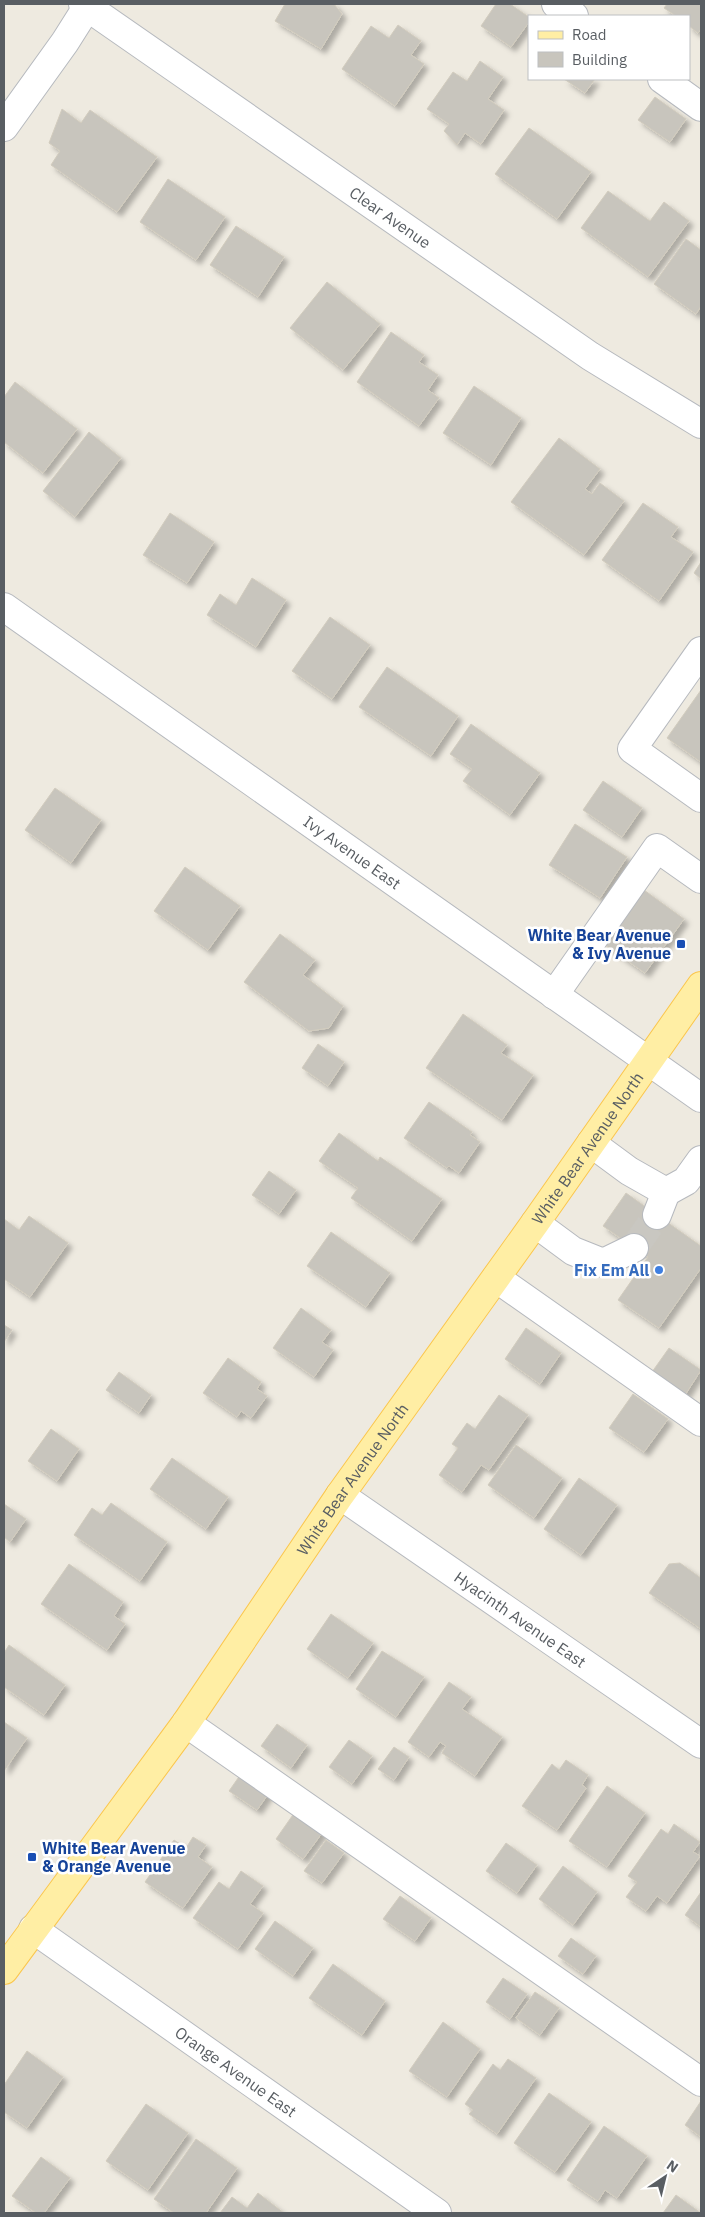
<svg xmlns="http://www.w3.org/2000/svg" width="705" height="2217" font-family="'IBM Plex Sans',sans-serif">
<defs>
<filter id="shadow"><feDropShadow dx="4.5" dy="4.5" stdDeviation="2.5" flood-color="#0004"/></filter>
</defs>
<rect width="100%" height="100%" fill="#eeeae0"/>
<g fill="#c8c5bd" stroke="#d2ccbe" filter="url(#shadow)">
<path d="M285,4H334L342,14L321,49L275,21Z"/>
<path d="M496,4H510L529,17V22L511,47L481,26Z"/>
<path d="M667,4H701V29L698,33L689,26V16H676L664,8Z"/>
<path d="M398,25L421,41L411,55L424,64L395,106L342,69L371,26L389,38Z"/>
<path d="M480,61L503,77L488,99L504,110L481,144L465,133L457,145L444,131L449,124L427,109L453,72L467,81Z"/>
<path d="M564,79H595L585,93Z"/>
<path d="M655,97L686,119L670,142L638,120Z"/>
<path d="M62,109L81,123L90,110L157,157L117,212L51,165L60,151L49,143Z"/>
<path d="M529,128L591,172L557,219L495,174Z"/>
<path d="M168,179L225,217L196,260L140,222Z"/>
<path d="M608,191L650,221L664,202L689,221L648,277L581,228Z"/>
<path d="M236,226L284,257L258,297L210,265Z"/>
<path d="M686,239L701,250V306L696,314L654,284Z"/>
<path d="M327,282L380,324L343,370L290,328Z"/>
<path d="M391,332L424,355L419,362L438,375L428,390L439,398L419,426L357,382Z"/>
<path d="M15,382L77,429L43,473L4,442V397Z"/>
<path d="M474,386L521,418L491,465L443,433Z"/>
<path d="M89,432L121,458L75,517L43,491Z"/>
<path d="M559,438L600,469L585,489L592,494L600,483L624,501L584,555L511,502Z"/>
<path d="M643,503L678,527L671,537L693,552L659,601L602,560Z"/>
<path d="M170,513L214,542L187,583L143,555Z"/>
<path d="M701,562V579L694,573Z"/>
<path d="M252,578L286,600L256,647L207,615L220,594L236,605Z"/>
<path d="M330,617L370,645L332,699L292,671Z"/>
<path d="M387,667L458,716L431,756L359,707Z"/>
<path d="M701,690V762L667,738Z"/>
<path d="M471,724L540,773L510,815L463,781L472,769L450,754Z"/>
<path d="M603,781L642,808L622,837L583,810Z"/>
<path d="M55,788L101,820L71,863L25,830Z"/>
<path d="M575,824L627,857L600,898L549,865Z"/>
<path d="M185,867L240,906L208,950L154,911Z"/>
<path d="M644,890L684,919L645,973L605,945Z"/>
<path d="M280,934L315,960L303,975L343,1006L329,1028L309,1031L244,982Z"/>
<path d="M463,1014L507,1045L501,1053L533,1075L502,1120L426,1068Z"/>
<path d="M318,1044L344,1062L328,1086L302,1068Z"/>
<path d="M429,1102L472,1132L470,1135L480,1142L459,1173L449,1166L447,1168L404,1138Z"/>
<path d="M339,1133L378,1161L380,1157L442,1199L412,1241L351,1198L358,1188L319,1161Z"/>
<path d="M269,1171L296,1190L279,1214L252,1195Z"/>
<path d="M626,1193L701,1246V1268L659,1328L618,1300L648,1257L603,1226Z"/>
<path d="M29,1216L68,1243L30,1297L4,1279V1219L19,1230Z"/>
<path d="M331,1232L390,1273L366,1307L307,1266Z"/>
<path d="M301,1308L331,1330L322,1342L333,1350L314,1377L273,1348Z"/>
<path d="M4,1325L12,1330L4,1342Z"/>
<path d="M526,1328L561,1353L540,1384L505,1359Z"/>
<path d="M669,1348L701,1370L685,1395L652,1372Z"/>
<path d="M228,1358L261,1382L257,1389L267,1396L251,1418L241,1411L237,1417L203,1393Z"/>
<path d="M119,1372L151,1395L139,1413L106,1390Z"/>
<path d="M633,1394L668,1419L644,1452L609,1428Z"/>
<path d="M499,1395L528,1415L489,1470L481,1465L462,1492L439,1475L458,1448L452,1444L467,1423L475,1429Z"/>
<path d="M51,1429L79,1449L57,1481L28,1461Z"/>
<path d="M516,1445L562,1478L534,1518L488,1485Z"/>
<path d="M172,1458L228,1497L206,1529L150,1489Z"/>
<path d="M579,1478L617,1505L581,1555L544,1529Z"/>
<path d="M111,1503L167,1542L140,1581L74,1535L92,1508L102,1515Z"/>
<path d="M4,1504L26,1519L10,1542L4,1537Z"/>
<path d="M680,1563L701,1578V1629L649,1593L669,1564Z"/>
<path d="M69,1564L123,1602L114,1616L125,1624L107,1650L41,1604Z"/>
<path d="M331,1614L373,1643L348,1678L307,1649Z"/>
<path d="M9,1645L65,1685L44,1715L4,1687V1653Z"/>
<path d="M382,1651L424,1677L396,1717L356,1689Z"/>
<path d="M449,1682L471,1697L462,1709L502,1737L475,1776L442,1753L446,1746L440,1742L429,1757L408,1742Z"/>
<path d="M4,1722L27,1738L4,1771Z"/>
<path d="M277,1724L307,1745L291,1768L261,1746Z"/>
<path d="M349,1740L372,1756L352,1784L329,1767Z"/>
<path d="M394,1747L409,1757L394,1780L378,1769Z"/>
<path d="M566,1760L588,1775L582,1785L586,1788L557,1830L522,1806L552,1764L559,1770Z"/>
<path d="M243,1771L271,1790L257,1810L229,1791Z"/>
<path d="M607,1786L645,1813L607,1867L569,1841Z"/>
<path d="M297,1809L325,1829L303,1859L276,1839Z"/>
<path d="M674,1824L700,1842L693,1852L700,1856L667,1903L657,1896L646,1911L626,1897L637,1882L628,1876L661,1829L668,1834Z"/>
<path d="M193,1837L206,1845L198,1857L212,1867L183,1908L145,1882L174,1840L186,1848Z"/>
<path d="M326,1840L344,1853L322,1883L304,1871Z"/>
<path d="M506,1843L537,1865L517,1893L486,1871Z"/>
<path d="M563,1866L597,1892L573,1925L539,1899Z"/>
<path d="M241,1871L263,1886L250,1904L263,1913L238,1949L193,1918L219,1882L229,1889Z"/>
<path d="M701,1892V1927L685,1915Z"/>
<path d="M400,1896L431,1918L415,1941L383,1919Z"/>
<path d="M275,1921L313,1948L293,1976L255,1949Z"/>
<path d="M571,1938L596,1956L583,1974L558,1956Z"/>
<path d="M333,1964L385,2001L362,2035L309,1998Z"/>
<path d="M503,1978L527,1994L510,2019L486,2002Z"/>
<path d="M535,1992L559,2008L540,2035L516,2018Z"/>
<path d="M443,2022L480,2049L447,2097L409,2071Z"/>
<path d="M27,2051L63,2077L27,2128L4,2112V2085Z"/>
<path d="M508,2059L536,2078L497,2134L469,2114L473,2110L465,2104L493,2064L500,2070Z"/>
<path d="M549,2093L591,2122L555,2172L514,2143Z"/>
<path d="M701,2101V2137L685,2125Z"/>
<path d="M146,2104L188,2133L148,2190L106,2161Z"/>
<path d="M604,2126L647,2156L617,2198L605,2190L598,2201L567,2180Z"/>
<path d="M196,2139L237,2168L206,2213H174L154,2199Z"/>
<path d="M41,2157L70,2178L44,2213H36L12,2196Z"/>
<path d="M258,2193L284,2213H220L232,2197L247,2208Z"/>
<path d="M676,2195L701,2213H663Z"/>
</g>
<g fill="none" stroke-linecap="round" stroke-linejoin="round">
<path stroke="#c9c7c1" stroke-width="28" stroke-dasharray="28 14" stroke-linecap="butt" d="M634,1248L657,1215"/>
<defs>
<g id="minor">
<path id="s1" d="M83,4L590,356L701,424"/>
<path d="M556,4L574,16"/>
<path d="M662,79L701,107"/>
<path d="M4,127L65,42L89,4"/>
<path id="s2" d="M4,607L701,1098"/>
<path d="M701,651L632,749L701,798"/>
<path d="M554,995L657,848L701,879"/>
<path d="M591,1143L629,1171L666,1192L686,1181L701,1160"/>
<path d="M657,1215L666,1192"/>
<path d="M535,1223L573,1251L603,1263L634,1248"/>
<path d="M496,1278L701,1422"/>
<path id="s3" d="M340,1495L701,1744"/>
<path d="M186,1723L701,2082"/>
<path id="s4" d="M33,1929L437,2213"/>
</g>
<g id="major">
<path id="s5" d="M4,1970L186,1723L340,1495L535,1223L701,986"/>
</g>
</defs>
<use href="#minor" stroke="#b6b9be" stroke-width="30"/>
<use href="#major" stroke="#fbc64c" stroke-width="30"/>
<use href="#minor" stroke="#fff" stroke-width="28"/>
<use href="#major" stroke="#ffeea4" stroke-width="28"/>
</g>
<g fill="#1a4fb4" stroke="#fff" stroke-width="2">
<rect x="676" y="939" width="10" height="10" rx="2.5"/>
<rect x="27" y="1852" width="10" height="10" rx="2.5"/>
</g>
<circle fill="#3f7fe0" stroke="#fff" stroke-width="2" cx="659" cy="1270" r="5"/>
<g text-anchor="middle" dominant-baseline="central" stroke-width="5" stroke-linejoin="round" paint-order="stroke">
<g font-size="16" fill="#595e63" stroke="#fff">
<text stroke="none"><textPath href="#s1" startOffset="374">Clear Avenue</textPath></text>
<text stroke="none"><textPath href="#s2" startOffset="426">Ivy Avenue East</textPath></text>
<text stroke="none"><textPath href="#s5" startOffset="1008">White Bear Avenue North</textPath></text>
<text stroke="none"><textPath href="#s5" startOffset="602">White Bear Avenue North</textPath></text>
<text stroke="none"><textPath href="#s3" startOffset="219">Hyacinth Avenue East</textPath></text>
<text stroke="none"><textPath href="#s4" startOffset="248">Orange Avenue East</textPath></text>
</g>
<g font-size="16" font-weight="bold" fill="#164399" stroke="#fff" text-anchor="end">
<text x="671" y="935">White Bear Avenue<tspan x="671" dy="18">&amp; Ivy Avenue</tspan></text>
<text x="42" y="1848" text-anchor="start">White Bear Avenue<tspan x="42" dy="18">&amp; Orange Avenue</tspan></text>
</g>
<g font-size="16" font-weight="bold" fill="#366cbe" stroke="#fff" text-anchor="end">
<text x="649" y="1270">Fix Em All</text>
</g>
</g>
<rect width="705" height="2217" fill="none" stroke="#595e63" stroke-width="10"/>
<rect x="528" y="15" width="162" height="65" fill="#ffffff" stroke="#bdbfc1"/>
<rect x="538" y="31" width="25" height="8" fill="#ffeea4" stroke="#bdbfc1"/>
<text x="572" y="40" font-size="15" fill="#595e63">Road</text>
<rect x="538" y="52" width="25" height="15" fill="#c8c5bd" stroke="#bdbfc1"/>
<text x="572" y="65" font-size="15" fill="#595e63">Building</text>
<g transform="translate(665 2177) rotate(35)" stroke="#ffffff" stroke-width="4" paint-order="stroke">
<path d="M0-4L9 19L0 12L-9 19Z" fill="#595e63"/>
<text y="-8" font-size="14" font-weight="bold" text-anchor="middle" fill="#595e63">N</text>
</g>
</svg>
